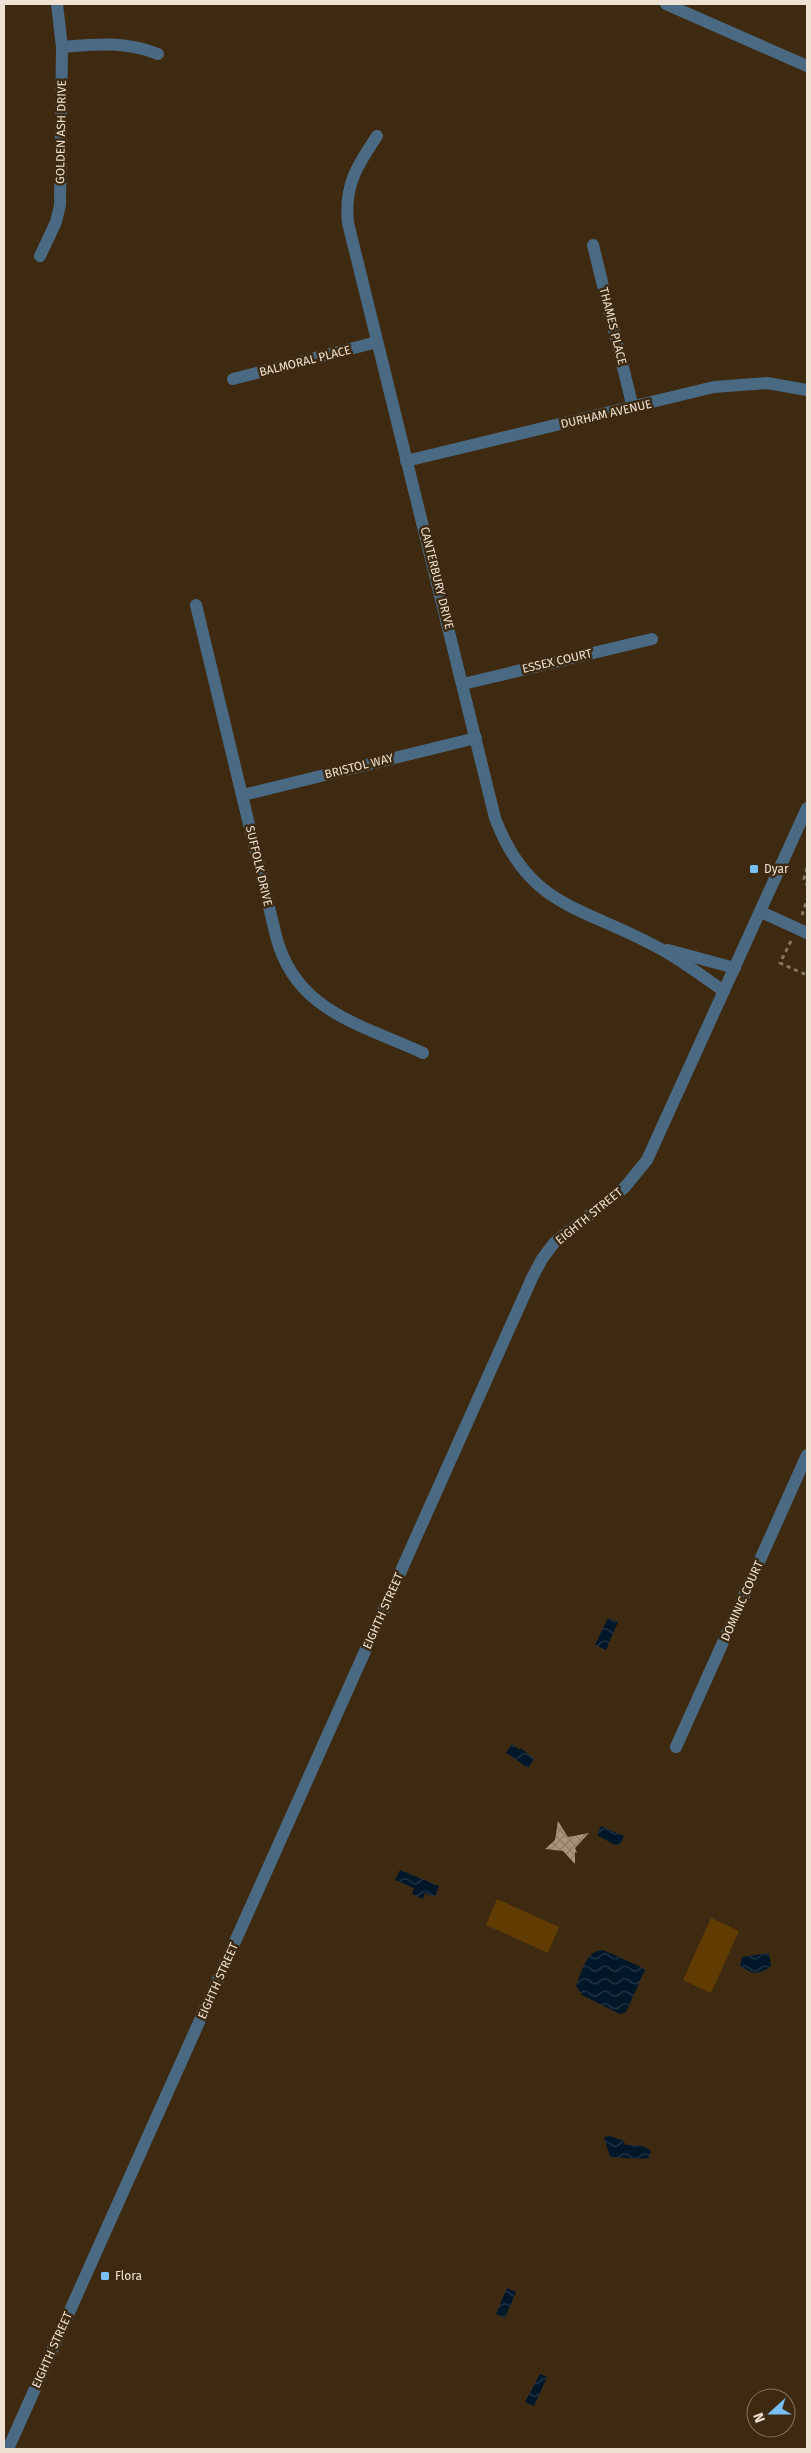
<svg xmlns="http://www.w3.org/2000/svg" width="811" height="2453" font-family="'Fira Sans',sans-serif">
<defs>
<pattern id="water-waves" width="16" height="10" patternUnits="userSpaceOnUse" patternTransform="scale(1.25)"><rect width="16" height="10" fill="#00172a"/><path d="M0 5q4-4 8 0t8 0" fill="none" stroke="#263848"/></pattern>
<pattern id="building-cross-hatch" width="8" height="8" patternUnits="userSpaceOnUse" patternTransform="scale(1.25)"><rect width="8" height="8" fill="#ac9479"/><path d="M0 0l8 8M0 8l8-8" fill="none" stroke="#8e7c68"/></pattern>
</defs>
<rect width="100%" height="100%" fill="#3e2a11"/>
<g fill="#613c02">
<path d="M497,1899L559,1927L548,1953L486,1925Z"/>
<path d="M711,1918L739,1931L711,1993L683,1980Z"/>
</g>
<g fill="url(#water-waves)">
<path d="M608,1618L618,1622L606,1650L595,1645Z"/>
<path d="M512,1744L520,1750L521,1748L534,1759L528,1768L506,1753Z"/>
<path d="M601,1826L624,1836L620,1845L613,1844L597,1835Z"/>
<path d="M400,1870L439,1886L435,1897L425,1893L423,1899L412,1894L414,1888L395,1880Z"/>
<path d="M603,1950L641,1967L645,1970L626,2012L620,2014L582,1995L576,1986C582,1972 585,1951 603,1950Z"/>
<path d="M769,1953L771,1966C756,1977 752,1973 740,1966L742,1957Z"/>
<path d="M610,2136L624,2141L625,2145C634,2145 643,2144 651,2151L649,2158L640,2159L610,2157L604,2137Z"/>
<path d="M507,2288L516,2292L505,2318L496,2314Z"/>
<path d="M540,2374L547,2377L534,2406L525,2402Z"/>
</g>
<path fill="url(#building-cross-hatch)" d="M558,1821L568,1837L589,1833L575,1848L577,1853L575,1852V1864L563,1851L545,1849L555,1840Z"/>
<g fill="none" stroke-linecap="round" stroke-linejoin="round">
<g stroke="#877662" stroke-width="3" stroke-dasharray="4 4" stroke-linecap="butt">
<path d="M807,868L804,879L807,885"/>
<path d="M802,915L807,899"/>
<path d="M791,941L780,963L807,975"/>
</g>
<g stroke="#4a6983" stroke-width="12">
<path d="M666,4L807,66"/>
<path d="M62,47C96,44 126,41 158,54"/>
<path d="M377,136C357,166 344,185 348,223L495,818C529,908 582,906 657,947C680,959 702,976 724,991"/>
<path d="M593,245L633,408"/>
<path d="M40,256L56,222L60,205L62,47L57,4"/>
<path d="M233,379L377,342"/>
<path d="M406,461L714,387L767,383L807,390"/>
<path d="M196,605L276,936C295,1011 360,1024 423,1053"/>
<path d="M463,684L652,639"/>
<path d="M243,795L476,738"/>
<path d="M668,950L735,968"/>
<path d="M676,1747L807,1455"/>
</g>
<g stroke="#4a6983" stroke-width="12">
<path d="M761,912L807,933"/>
<path d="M8,2449L532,1278L542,1259L554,1243L625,1187L647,1160L807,808"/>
</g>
</g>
<g fill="#79bff8" stroke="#3e2a11" stroke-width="2">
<rect x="749" y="864" width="10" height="10" rx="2.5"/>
<rect x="100" y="2271" width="10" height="10" rx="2.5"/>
</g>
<g text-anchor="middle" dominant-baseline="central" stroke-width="5" stroke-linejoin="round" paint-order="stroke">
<g font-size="12" fill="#efe2d4" stroke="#3e2a11">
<text transform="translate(61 132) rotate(-89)">GOLDEN ASH DRIVE</text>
<text transform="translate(613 326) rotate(76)">THAMES PLACE</text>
<text transform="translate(305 361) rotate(-14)">BALMORAL PLACE</text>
<text transform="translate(606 414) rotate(-13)">DURHAM AVENUE</text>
<text transform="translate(437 578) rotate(76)">CANTERBURY DRIVE</text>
<text transform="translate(557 661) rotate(-13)">ESSEX COURT</text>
<text transform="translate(359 766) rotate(-14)">BRISTOL WAY</text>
<text transform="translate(259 866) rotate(77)">SUFFOLK DRIVE</text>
<text transform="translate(589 1216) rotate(-39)">EIGHTH STREET</text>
<text transform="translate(742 1601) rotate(-66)">DOMINIC COURT</text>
<text transform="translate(383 1611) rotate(-66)">EIGHTH STREET</text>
<text transform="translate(218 1981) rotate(-66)">EIGHTH STREET</text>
<text transform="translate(52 2350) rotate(-66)">EIGHTH STREET</text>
</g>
<g font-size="12" fill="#efe2d4" stroke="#3e2a11" text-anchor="start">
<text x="764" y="869">Dyar</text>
<text x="115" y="2276">Flora</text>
</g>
</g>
<rect width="811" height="2453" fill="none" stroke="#efe2d4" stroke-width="10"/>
<g transform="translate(771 2413) rotate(249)"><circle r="24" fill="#3e2a11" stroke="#85745f"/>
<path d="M0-4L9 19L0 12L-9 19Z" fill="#79bff8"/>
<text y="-8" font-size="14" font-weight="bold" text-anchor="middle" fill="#efe2d4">N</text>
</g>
</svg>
